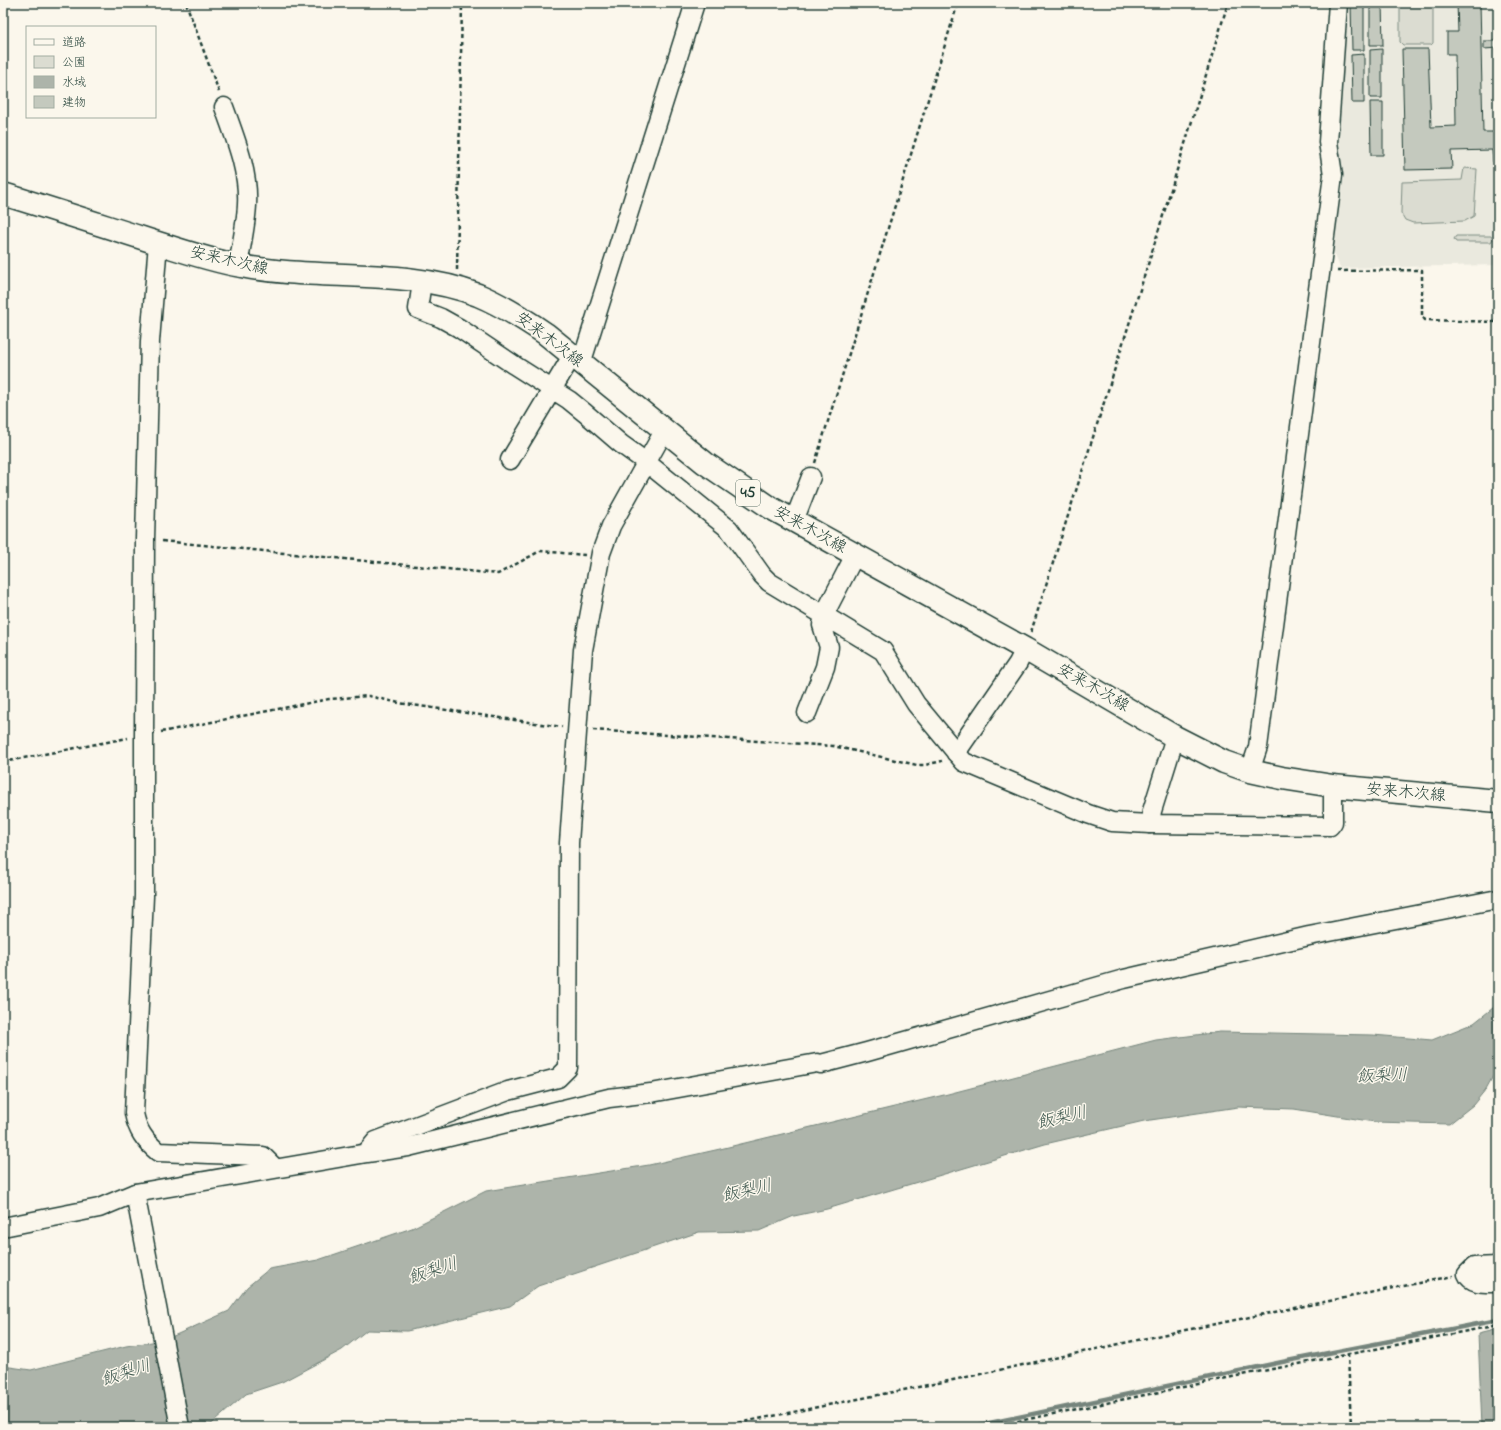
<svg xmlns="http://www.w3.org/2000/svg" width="1501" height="1430" font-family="'Indie Flower','Klee One',sans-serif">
<rect width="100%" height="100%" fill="#fbf7ec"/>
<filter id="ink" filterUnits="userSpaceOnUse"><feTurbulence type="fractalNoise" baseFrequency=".025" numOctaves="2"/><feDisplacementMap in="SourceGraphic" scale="8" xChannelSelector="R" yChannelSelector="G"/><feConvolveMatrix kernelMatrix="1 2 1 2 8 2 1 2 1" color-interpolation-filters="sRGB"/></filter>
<g filter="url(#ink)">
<path fill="#eae9de" d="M1343,3H1498V265L1340,268L1331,244L1342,168L1332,142Z"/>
<g fill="#dbdcd1" stroke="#7d8c82">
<path d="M1400,3H1433V43L1431,45H1403L1400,42Z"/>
<path d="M1464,168L1477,169L1474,216L1465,221L1413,223L1405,220L1401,213L1402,182L1462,180Z"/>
<path d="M1456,236H1491L1493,239L1491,242H1456L1454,239Z"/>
</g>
<g fill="#adb4aa" stroke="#74847b">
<path d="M1498,1004V1067L1486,1089L1473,1105L1449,1124L1375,1122L1294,1109L1238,1107L1144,1121L1045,1144L827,1209L794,1216L759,1231L699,1232L538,1286L510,1306L407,1331L367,1330L342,1350L282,1382L246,1394L208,1427H187L169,1338L229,1311L247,1287L269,1269L318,1260L412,1228L486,1191L649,1165L720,1149L944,1095L1156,1040L1220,1032L1373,1035L1432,1040L1474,1023Z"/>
<path d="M1498,1329V1427H1482L1478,1334Z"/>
<path d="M158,1341L174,1427H3V1366L31,1370L126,1346Z"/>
</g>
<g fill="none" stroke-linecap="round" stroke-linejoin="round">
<path stroke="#74847b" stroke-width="4.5" d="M970,1427L1287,1361L1498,1320"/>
</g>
<g fill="#c4c9be" stroke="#1f3d34">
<path d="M1351,3H1364V50H1352Z"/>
<path d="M1370,3H1382L1383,45H1370Z"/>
<path d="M1457,3H1480L1483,132H1498V162H1493L1492,150L1451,151L1452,169L1405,170L1402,49H1428L1431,127L1456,126L1455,54H1447V32H1458Z"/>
<path d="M1484,41H1498V48L1484,49Z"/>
<path d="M1382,49V98H1370V50Z"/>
<path d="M1364,54V103H1352L1351,55Z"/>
<path d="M1370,102H1383V155H1371Z"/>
</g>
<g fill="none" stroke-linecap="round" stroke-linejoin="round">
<defs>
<g id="minor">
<path d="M224,107C235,138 249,171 247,205C246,225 241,246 238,266"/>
<path d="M158,243L150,341L145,540L144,735V896L134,1113C137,1130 145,1141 158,1152L263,1156L275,1168"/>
<path d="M422,282L418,309L441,318L459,328L514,365L569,400L585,413L621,444L646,462L729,529L762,575L769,582L883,651L916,704L964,762L1088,814L1112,822L1150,824L1330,826L1333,822V786"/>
<path d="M581,364L695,3"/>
<path d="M510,460L572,356"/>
<path d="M794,521L811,477"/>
<path d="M807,713L825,667L829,647L822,625L824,615L855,555"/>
<path d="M956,753L1018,663L1025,649"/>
<path d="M1250,771L1258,747L1333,175L1328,142L1338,3"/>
<path d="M1150,824L1152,811L1175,737"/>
<path d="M367,1152L376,1141L508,1091L558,1078L568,1068L569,843L583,650L601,553L611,526L664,431"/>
<path d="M135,1193L180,1427"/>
<path d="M3,1227L99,1208L135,1193L367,1153L408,1147L609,1098L651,1093L817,1063L821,1064L867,1052L1124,979L1309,936L1498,899"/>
<path d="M1498,1266L1474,1267L1467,1274C1471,1285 1488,1283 1498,1283"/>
</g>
<path id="major" d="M3,194C49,208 95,223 142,238C174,248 207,260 241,266C317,281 406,267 478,295C502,305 524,319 546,334L705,463L771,508L1025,649L1175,737L1224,762L1250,771L1282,778L1333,786L1498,801"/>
</defs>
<use href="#minor" stroke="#1f3d34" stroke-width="21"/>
<use href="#major" stroke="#1f3d34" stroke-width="25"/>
<g stroke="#1f3d34" stroke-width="2.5" stroke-dasharray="4 3" stroke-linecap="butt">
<path d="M186,3L219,92"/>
<path d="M457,270L462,3"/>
<path d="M1337,271L1422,270V316L1425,320L1498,322"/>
<path d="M815,463L958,3"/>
<path d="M162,541L498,574L540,551L585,555"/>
<path d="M1031,632L1151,255L1228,3"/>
<path d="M593,730L833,746L917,765H925L942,761"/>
<path d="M161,732L329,699L369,696L399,703L562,727"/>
<path d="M3,762L128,738"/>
<path d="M1348,1354L1351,1427"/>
<path d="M718,1427L953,1380L1161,1335L1453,1276"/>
<path d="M990,1427L1232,1377L1498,1325"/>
</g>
<use href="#minor" stroke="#fbf7ec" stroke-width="18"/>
<use href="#major" stroke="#fbf7ec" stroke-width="22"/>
</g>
</g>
<g text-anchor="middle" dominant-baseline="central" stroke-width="3" stroke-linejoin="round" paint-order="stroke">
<rect fill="#fbf7ec" stroke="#61756b" stroke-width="1" x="736" y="480" width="24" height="26" rx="3"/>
<g font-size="15" font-weight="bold" fill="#1f3d34">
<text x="748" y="493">45</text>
</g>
<g font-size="16" fill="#1f3d34" stroke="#fbf7ec">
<text transform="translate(229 261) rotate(13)">安来木次線</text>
<text transform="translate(549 340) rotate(37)">安来木次線</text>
<text transform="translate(810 530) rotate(29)">安来木次線</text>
<text transform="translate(1093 688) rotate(30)">安来木次線</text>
<text transform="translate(1406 793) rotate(5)">安来木次線</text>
</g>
<g font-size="17" font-style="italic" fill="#425b52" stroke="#fbf7ec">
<text transform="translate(1382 1076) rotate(-2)">飯梨川</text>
<text transform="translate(1062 1118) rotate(-13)">飯梨川</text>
<text transform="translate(747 1191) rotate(-13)">飯梨川</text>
<text transform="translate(433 1271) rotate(-18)">飯梨川</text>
<text transform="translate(126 1373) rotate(-18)">飯梨川</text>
</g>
</g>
<rect width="1501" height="1430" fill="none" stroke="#fbf7ec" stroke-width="16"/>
<rect x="8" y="8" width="1485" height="1414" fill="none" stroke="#1f3d34" stroke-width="1.5" filter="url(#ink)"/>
<rect x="26" y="26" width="130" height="92" fill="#fbf7ec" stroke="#a3ada2"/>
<rect x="34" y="39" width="20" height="6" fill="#fbf7ec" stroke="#a3ada2"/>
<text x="62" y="46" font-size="12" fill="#1f3d34">道路</text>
<rect x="34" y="56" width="20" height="12" fill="#dbdcd1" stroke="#a3ada2"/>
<text x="62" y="66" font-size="12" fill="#1f3d34">公園</text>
<rect x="34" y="76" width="20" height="12" fill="#adb4aa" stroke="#a3ada2"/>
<text x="62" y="86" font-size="12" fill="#1f3d34">水域</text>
<rect x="34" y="96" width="20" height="12" fill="#c4c9be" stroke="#a3ada2"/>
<text x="62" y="106" font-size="12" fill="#1f3d34">建物</text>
</svg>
